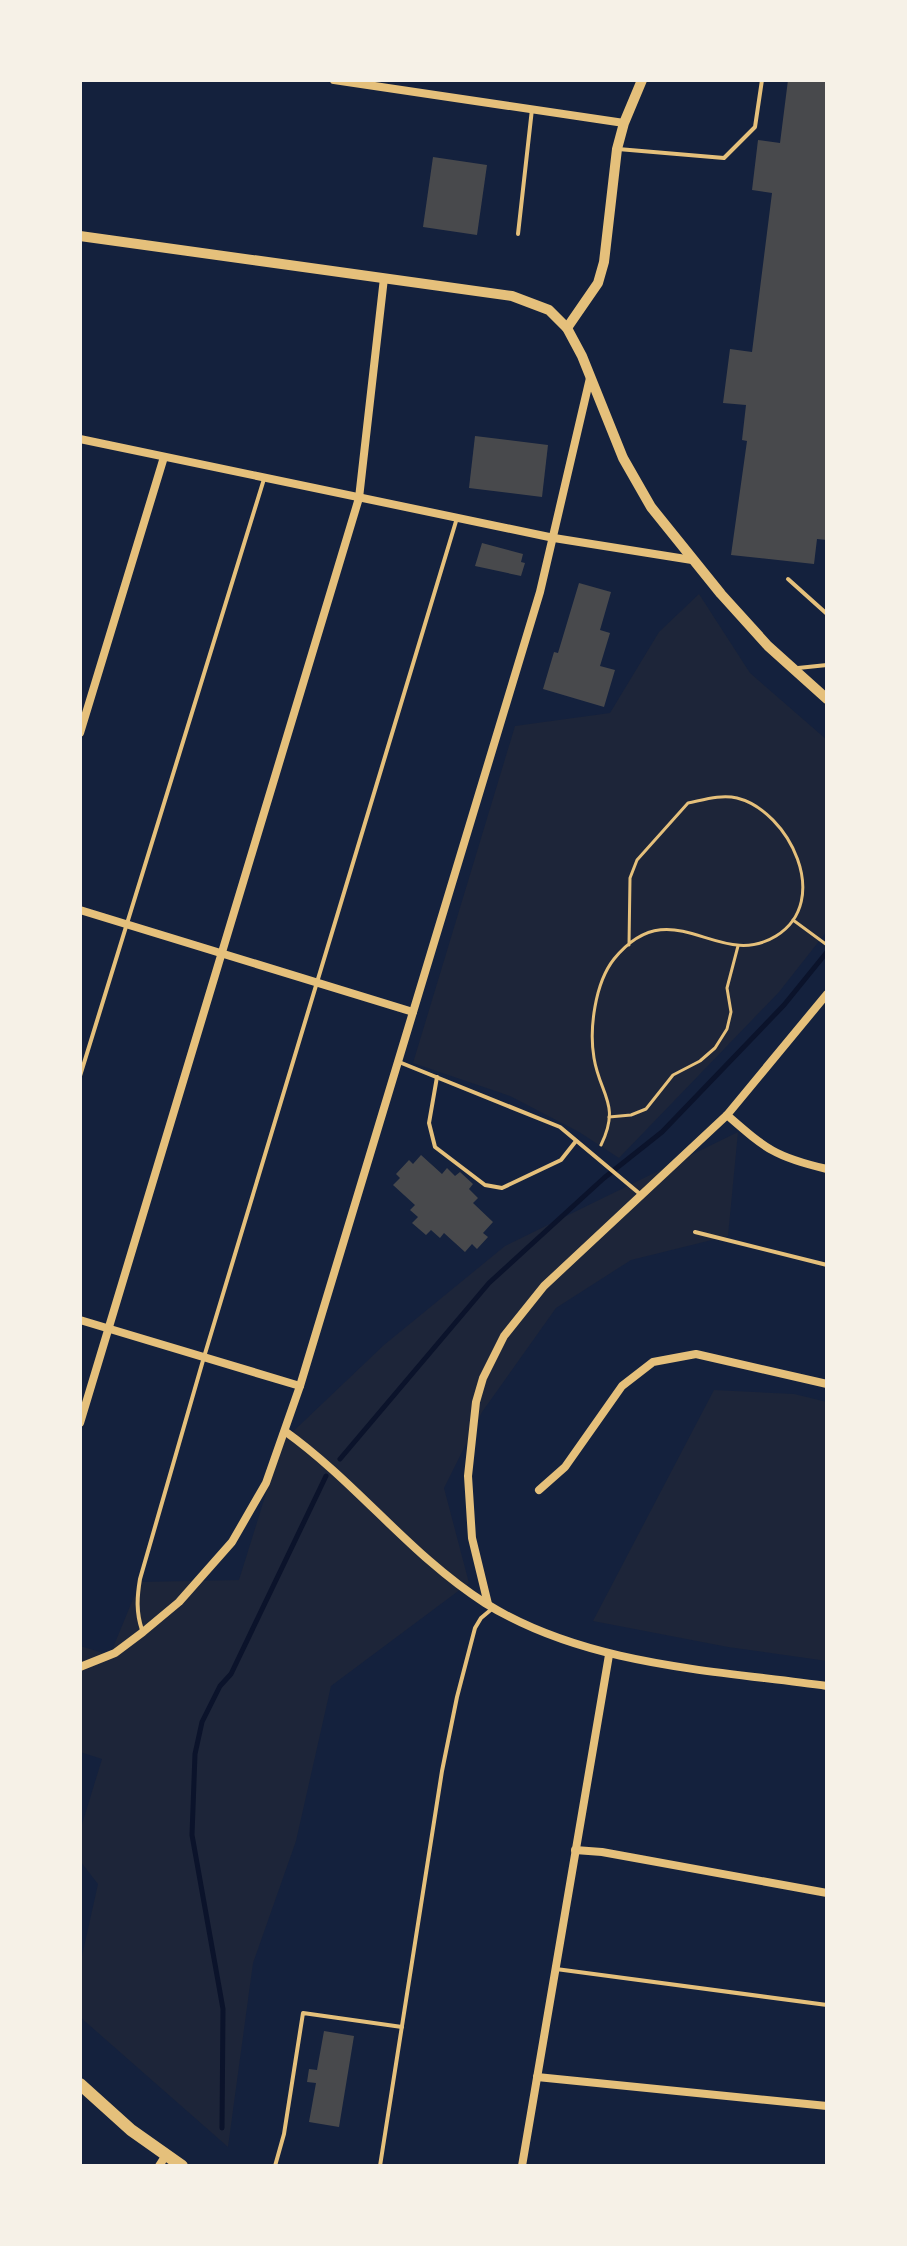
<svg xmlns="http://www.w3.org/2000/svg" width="907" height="2246" font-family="'Sofia Sans Condensed',sans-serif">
<rect width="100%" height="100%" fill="#14213d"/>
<g fill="#1d2539">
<path d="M699,594L750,673L827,740V931L779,992L619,1158L579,1132L510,1096L413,1063L515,726L610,713L659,632Z"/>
<path d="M738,1132L728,1236L631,1260L556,1308L482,1412L444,1488L469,1583L331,1686L296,1841L253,1963L228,2147L80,2017V1965L98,1884L80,1861V1831L102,1759L80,1752V1646L110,1655L140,1582L239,1580L282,1442L384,1345L505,1246Z"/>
<path d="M714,1390L794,1394L827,1402V1661L728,1647L593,1621Z"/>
</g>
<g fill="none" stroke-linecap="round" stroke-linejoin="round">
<g stroke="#0b132b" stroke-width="5">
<path d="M340,1459L489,1283L604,1178L662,1132L784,1005L827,952"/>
<path d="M222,2128L223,2009L192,1835L195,1754L202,1722L220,1686L231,1674L326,1476"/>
</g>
</g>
<g fill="#48494c">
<path d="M788,80H827V540L817,539L814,564L731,555L747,441L742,440L746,405L723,403L730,349L752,352L772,193L752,190L758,140L780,143Z"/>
<path d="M433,157L487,165L477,235L423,227Z"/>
<path d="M475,436L548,445L542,497L469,488Z"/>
<path d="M482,543L523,554L521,562L525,563L521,576L475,566Z"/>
<path d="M579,583L611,592L600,630L610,633L600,666L615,670L604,707L543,689L554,652L558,653Z"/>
<path d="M421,1155L442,1174L447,1168L455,1176L460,1172L473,1184L469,1189L478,1198L473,1203L493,1222L483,1233L488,1237L477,1249L472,1244L465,1252L444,1233L440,1238L431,1230L426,1235L412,1223L418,1217L410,1210L415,1205L393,1185L400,1178L396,1174L409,1160L413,1164Z"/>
<path d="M324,2031L354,2036L339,2127L309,2122L316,2083L307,2082L309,2069L317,2070Z"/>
</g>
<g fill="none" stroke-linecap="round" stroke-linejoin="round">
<g stroke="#e5c07b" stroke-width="3">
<path d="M793,920L827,945"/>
<path d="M609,1117L631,1115L646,1109L673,1075L700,1061L715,1048L727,1029L731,1012L727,988L738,946"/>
<path d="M601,1145C621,1104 600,1095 594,1058C589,1029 595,983 614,959C672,888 718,972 776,936C833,901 789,811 737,798C721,794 703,800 688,803L637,860L630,878L629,945"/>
</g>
<g stroke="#e5c07b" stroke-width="4">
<path d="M618,149L724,158L755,127L762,80"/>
<path d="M518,234L532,109"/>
<path d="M788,579L827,614"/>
<path d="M798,668L827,665"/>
<path d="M399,1062L560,1127L640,1194"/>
<path d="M80,1076L264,479"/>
<path d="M437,1077L429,1123L435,1147L485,1185L502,1188L561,1160L576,1141"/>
<path d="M695,1232L827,1265"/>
<path d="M142,1630C136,1612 137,1597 140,1579L204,1357L457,518"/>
<path d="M556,1969L827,2005"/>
<path d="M275,2166L284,2134L303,2013L402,2027"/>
<path d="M380,2166L442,1771L457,1697L475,1628L481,1618L493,1608"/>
</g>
<g stroke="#e5c07b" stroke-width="8">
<path d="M334,80L624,123"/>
<path d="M80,439L554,538L692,560"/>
<path d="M80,733L164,457"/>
<path d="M80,910L413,1012"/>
<path d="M727,1115C766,1149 775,1157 827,1169"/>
<path d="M80,1320L300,1386"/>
<path d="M80,1423L359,498L384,278"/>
<path d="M286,1432C357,1483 411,1556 485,1603C586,1666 713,1670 827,1686"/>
<path d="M539,1490L565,1467L622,1386L653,1362L696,1354L827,1384"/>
<path d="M488,1604L472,1538L468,1476L476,1402L483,1378L504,1336L544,1286L727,1115L827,994"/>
<path d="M80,1667L115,1653L143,1632L179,1602L232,1542L266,1483L300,1386L540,592L590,378"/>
<path d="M575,1850L602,1852L827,1893"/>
<path d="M537,2077L827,2106"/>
<path d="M159,2166L166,2155"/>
<path d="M522,2166L609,1655"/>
</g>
<g stroke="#e5c07b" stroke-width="10">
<path d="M80,236L512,296L549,310L567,328L582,356L623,458L651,507L721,594L768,646L827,699"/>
<path d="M567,328L598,283L604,262L617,149L624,123L642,80"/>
</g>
<path stroke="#e5c07b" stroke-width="12" d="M80,2084L131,2130L182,2166"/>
</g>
<rect width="907" height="2246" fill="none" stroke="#f6f1e7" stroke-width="164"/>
</svg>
